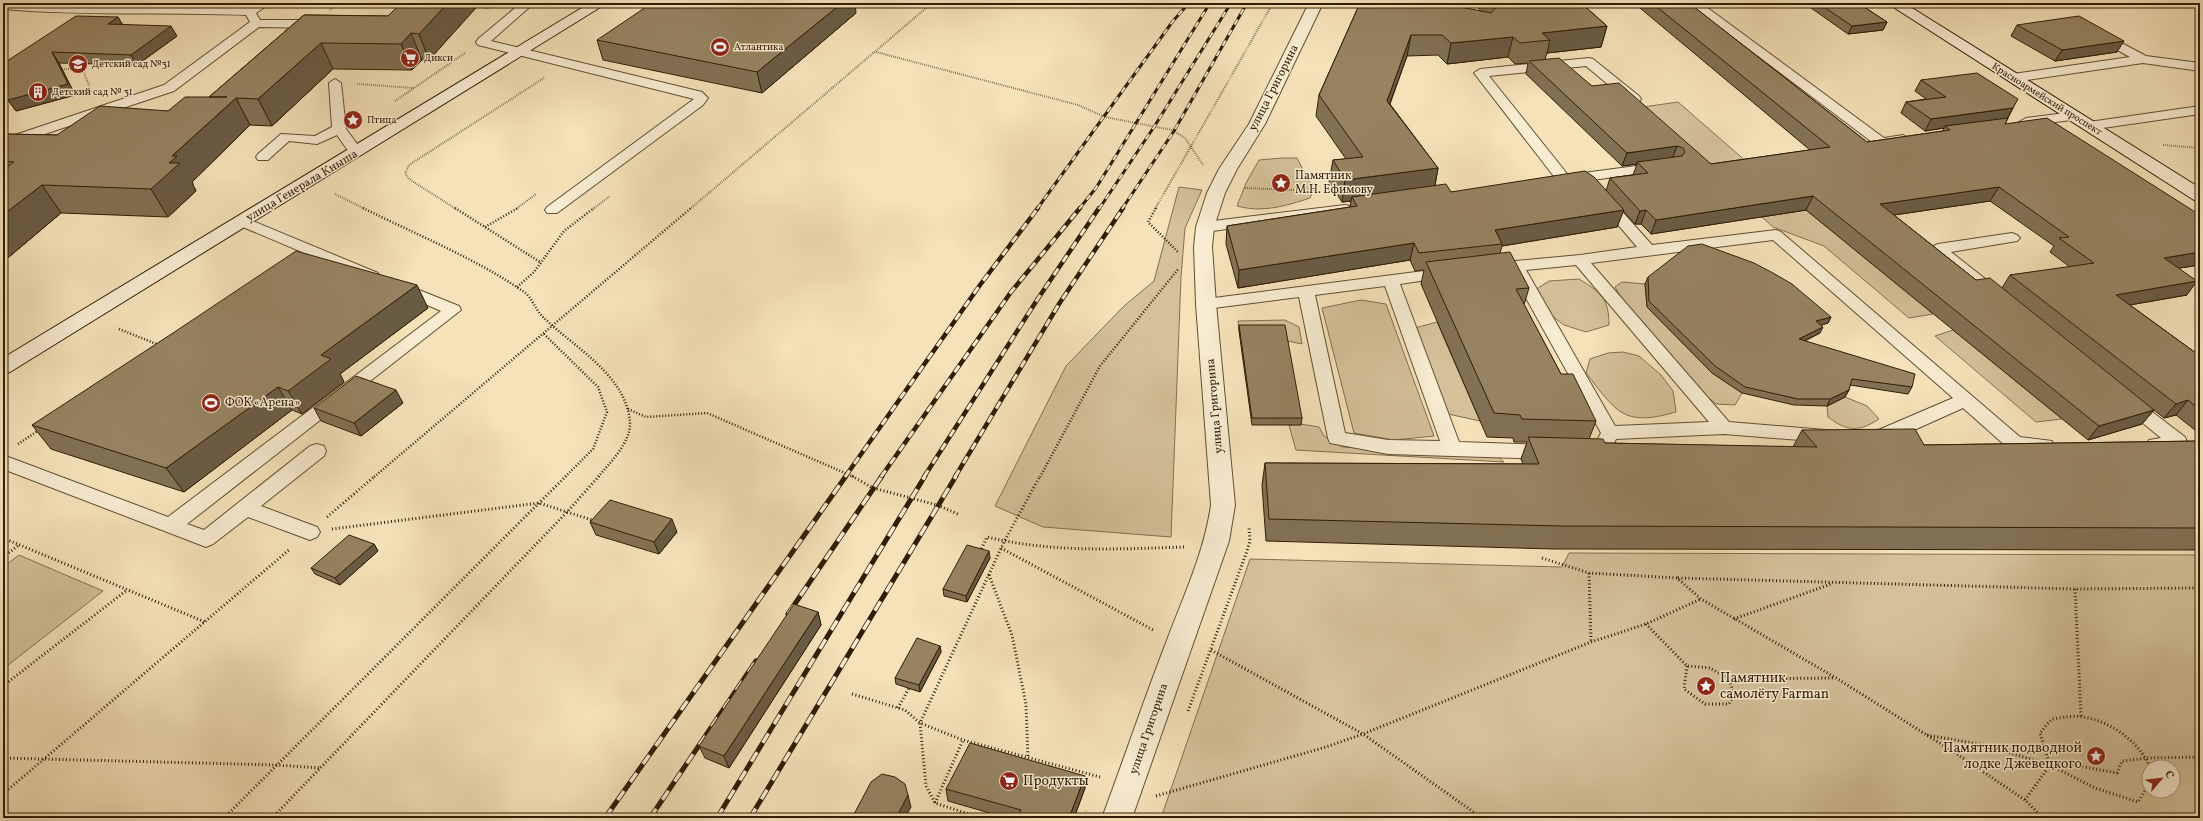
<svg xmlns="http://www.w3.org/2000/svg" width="2203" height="821" font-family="Vollkorn,serif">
<rect width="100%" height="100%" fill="#f5e2b9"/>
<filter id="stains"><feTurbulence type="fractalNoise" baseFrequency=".005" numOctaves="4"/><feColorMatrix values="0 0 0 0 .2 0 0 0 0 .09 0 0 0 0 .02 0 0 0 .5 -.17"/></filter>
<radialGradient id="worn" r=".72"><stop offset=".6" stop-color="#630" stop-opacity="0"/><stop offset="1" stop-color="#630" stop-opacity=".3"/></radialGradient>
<g fill="#d4c19a" stroke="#826f4f" fill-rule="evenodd">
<path d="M1678,102L1756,170L1707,177L1629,109Z"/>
<path d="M1282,158H1297L1311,185L1316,184L1310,198C1286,206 1262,213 1237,206L1246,183L1259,160Z"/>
<path d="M1179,187L1202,190L1185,228L1181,277L1171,537L1043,527L995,506L1066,366L1124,306L1154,281Z"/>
<path d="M1806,210L1933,314L1909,318L1824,246L1773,227L1762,217Z"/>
<path d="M1579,279C1601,292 1609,299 1609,325L1586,332L1564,325L1552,316L1535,290L1549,281Z"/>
<path d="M1622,282L1645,284L1647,307L1712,373L1742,393L1735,405L1716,404L1690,382L1622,299L1615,287Z"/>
<path d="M1361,300L1386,304L1434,436L1394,440L1354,433L1322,308Z"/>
<path d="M1285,320L1299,327L1302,344L1239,331L1238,321Z"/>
<path d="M1437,322L1480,421L1448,414L1415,328Z"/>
<path d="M1953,330L2062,419L2036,422L1935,336Z"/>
<path d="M1623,352L1639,356L1661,375L1673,391L1676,412C1624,427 1617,413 1586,373L1590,359L1608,353Z"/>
<path d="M1845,397L1867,406L1879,419C1859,432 1848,432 1828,417L1827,406Z"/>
<path d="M1301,424L1319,427L1324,436L1342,447L1496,455L1504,462L1296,450L1289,425Z"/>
<path d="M1569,553L2200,555V818H1161L1250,559L1562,567ZM2149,767H2173V791H2149Z"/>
<path d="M19,555L103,591L3,669V567Z"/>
</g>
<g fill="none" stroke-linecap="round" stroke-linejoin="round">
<defs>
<g id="lane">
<path d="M3,3L53,6H162L166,3H180L177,6L248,8L257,3H271L256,13L260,20H317L323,24L317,28L259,27L174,91L3,148V139L164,85L250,22L246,15C165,12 84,16 3,9Z"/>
<path d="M521,3H534L491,41L702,92L708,98L703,105L557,213H547L545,210L547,207L694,99L478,45L476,42L478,39Z"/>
<path d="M1688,3H1701L1884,138L1903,135L1910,139L1903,143L1876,145Z"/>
<path d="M2099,31L2146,56L2200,63V71L2143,63L2013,82L2007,78L2013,74L2130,57L2095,38L2093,35L2095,32Z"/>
<path d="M1589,58L1593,59L1639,96L1641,99L1639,102H1629L1586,66L1489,76L1568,175L1659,163L1664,164L1666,167L1664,170L1564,184L1559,183L1474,73L1480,69Z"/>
<path d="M335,79L341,83L346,129L363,152L361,155H351L337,135L317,144L289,141L268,160H258L256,157L258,154L281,134L315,136L332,127L329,83Z"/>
<path d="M2200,106V114L2089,130L2082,126L2089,122Z"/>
<path d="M2073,112L2078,113L2080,116L2078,119L2026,126L2019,122L2026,118Z"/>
<path d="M1604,196L1609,197L1652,245L1776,230L1781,232L2020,437L2052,441L2054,446L2052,451L2045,453L2008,448L1963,408L1883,444L1876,445L1869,444L1867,439L1869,434L1953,398L1773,240L1591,263L1729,422L1825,430L1832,431L1834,436L1832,441L1825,442L1724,434L1616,439L1607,458L1600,460L1581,458L1579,453L1581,448L1594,446L1601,433L1511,271H1488L1486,268L1488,265L1494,263L1580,255L1637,247L1597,200L1599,197ZM1576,265L1709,422L1615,426L1526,270Z"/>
<path d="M1345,205L1350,206L1352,209L1350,212L1205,232L1200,230L1197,227L1200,224L1205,222Z"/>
<path d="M243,217L378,273L380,276L378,279H366L238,225L235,222L238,219Z"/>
<path d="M2012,233L2017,235L2020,238L2017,241L1951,252L2002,292L2004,296L2002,300H1990L1930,249L1933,246L1938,244Z"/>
<path d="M1447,268L1453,270L1455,273L1453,276L1400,284L1459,442L1548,445L1555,447L1557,452L1555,457L1548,459L1388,454L1330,443L1328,438L1299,297L1206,309L1200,308L1198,304L1200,300L1206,299ZM1385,286L1440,441L1388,440L1345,433L1315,295Z"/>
<path d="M399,282L459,306L461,310L187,524L204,530L310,446L317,444L324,446L326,451L324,456L261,506L317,527L320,532L317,537L310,540L248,517L213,544L206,547L3,469V455L168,517L441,311L393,290L391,287L393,284Z"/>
<path d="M2128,396L2134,398L2185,437L2187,442L2185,447L2156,452L2149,450L2147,445L2149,440L2161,438L2122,406L2119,402L2122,398Z"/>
</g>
<path id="street" d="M1309,3H1323L1265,124L1237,169L1225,193L1214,227L1212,247L1216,304L1235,505L1229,541L1132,818H1102C1124,759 1144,699 1167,640C1184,595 1204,553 1211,505L1196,304L1194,247L1196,227L1207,193L1219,169L1249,124Z"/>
<g id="secondary">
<path d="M590,3H607L10,372L3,374V358Z"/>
<path d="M1887,3H1904L2200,188V201L2194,200Z"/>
</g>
</defs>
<use href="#lane" stroke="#614e31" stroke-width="2"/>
<use href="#street" stroke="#614e31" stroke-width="2"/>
<use href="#secondary" stroke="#301d04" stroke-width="2"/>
<g stroke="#301d04" stroke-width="2" stroke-dasharray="0.5 1.5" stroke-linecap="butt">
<path d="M330,10L339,3"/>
<path d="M876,52L1078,105L1105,117L1172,130L1185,138L1203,165"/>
<path d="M60,69L83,70L92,93"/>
<path d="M357,84L414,88"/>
<path d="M395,101L465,53"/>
<path d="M2163,145L2200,148"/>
<path d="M1245,188L1316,191"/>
<path d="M335,194L365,209"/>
<path d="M456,209L409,179L405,173L409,165L544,78"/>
<path d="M516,209L536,194"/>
<path d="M593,209L610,196"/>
<path d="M690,209L932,3"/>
<path d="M1155,209L1273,3"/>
</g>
<g stroke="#301d04" stroke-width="2.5" stroke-dasharray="1 2" stroke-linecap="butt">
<path d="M363,208C415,234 477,259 524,292C532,297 535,309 542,316C573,347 627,375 630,423C631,442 609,464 598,477"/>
<path d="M455,208L540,262"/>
<path d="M1156,208L1148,222L1178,252"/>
<path d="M485,227L518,208"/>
<path d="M517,287L534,272L564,231L594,208"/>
<path d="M119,329L159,345"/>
<path d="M544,334L598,387L607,412L593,449L565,477"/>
<path d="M628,409L646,417L707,413L854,477"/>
<path d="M18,444L39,430"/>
<path d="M374,477L691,208"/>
<path d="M1040,477L1100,366L1179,268"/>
</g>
<g stroke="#301d04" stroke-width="3" stroke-dasharray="1 2.5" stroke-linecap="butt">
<path d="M852,476L873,488L937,505L960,515"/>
<path d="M327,517L375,476"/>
<path d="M332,529L539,503L595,521"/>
<path d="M3,538L205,622"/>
<path d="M1001,548L1155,631"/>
<path d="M980,552L987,537C1053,553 1119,549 1186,547"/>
<path d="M3,557L19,545"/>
<path d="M1542,558L1589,573L1677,578L1701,599L1836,678L1957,754L2025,800L2043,818"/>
<path d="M1589,573L1591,642"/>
<path d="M989,575L1012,635L1026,704L1028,758"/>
<path d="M1678,578L2075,589L2200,588"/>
<path d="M2075,589L2081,716"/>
<path d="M1734,619L1831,584"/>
<path d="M1646,624L1687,666L1710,668L1729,679L1835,678"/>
<path d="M1211,650L1363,734L1482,818"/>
<path d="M1687,666L1684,689L1705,704H1729L1734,695L1729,679"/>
<path d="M3,686L127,590"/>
<path d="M852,694L905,710L920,723L963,740L1100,777"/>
<path d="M898,708L909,688"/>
<path d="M1188,711L1247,551L1250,541L1249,528"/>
<path d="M1927,735L1984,745L2050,765L2095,788L2138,802L2149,784"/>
<path d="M3,758L277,765L320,768"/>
<path d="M2050,765L2040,733C2044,729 2048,722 2053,719C2056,718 2061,718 2065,717C2098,712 2137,737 2150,767"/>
<path d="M2051,765H2073L2117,773L2122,761L2148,758L2200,757"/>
<path d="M3,794L290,549"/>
<path d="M1156,796L1326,747L1363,734L1591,642L1646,624L1701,599"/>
<path d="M2025,800L2050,765"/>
<path d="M935,803L963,740"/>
<path d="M224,818L566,476"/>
<path d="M272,818L568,511L599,476"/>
<path d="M981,818L935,803L926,786L920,723L1004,542L1040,476"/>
<path d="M1084,818L1086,811"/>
</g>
<use href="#lane" fill="#f8ecd2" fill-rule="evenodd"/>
<use href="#street" fill="#f8ecd2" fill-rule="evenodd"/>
<use href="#secondary" fill="#f8ecd2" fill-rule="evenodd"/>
<defs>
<g id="rail-far2">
<path d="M1037,209L1173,21L1189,3"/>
<path d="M1079,209L1096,188L1210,3"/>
<path d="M1099,209L1154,127L1231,3"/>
<path d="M1122,209L1174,131L1247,3"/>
</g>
<g id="rail-far1">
<path d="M845,477L980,285L1038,208"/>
<path d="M881,477L1011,292L1080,208"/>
<path d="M924,477L1037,300L1099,208"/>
<path d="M955,477L1059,304L1123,208"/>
</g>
<g id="rail">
<path d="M788,614L882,476"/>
<path d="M605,818L846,476"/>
<path d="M650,818L756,661"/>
<path d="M717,818L925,476"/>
<path d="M750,818L956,476"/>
</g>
</defs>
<use href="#rail-far2" stroke="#301d04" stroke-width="3"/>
<use href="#rail-far1" stroke="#301d04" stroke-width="4.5"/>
<use href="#rail" stroke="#301d04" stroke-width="5"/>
<use href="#rail-far2" stroke="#f8ecd2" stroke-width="2" stroke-dasharray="6" stroke-linecap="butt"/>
<use href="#rail-far1" stroke="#f8ecd2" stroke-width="3" stroke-dasharray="8" stroke-linecap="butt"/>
<use href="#rail" stroke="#f8ecd2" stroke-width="3.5" stroke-dasharray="11" stroke-linecap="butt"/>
</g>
<g fill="#817154" stroke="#301d04" fill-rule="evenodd">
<path d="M401,3H498H493L489,8L476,7L429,60H422L412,70L333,69L272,126L250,125L192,182L193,184V185L196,191L168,217L61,213L3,262V134L57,135L168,111L210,97H209L304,15L388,16Z"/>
<path d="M1360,3L1481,11L1473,3H1581L1607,26L1601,47L1547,53L1545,59L1592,86L1711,164L1810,150L1634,3H1689L1867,142L1943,131L1944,128L1925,131L1901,113L1906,102L1926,99L1915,91L1921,80L2013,108L2005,124L2200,265L2179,268L2187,295L2130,305L2200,356V434L2176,415L2164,418L2154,410L2142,424L2088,440L1806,210L1651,234L1641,224H1635L1623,211L1617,227L1502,246L1500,253L1529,288L1524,305L1561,374L1596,421L1589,439L1605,443L1793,447L1802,430L1924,445L2200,441V550L1553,549L1266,541L1262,485L1265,463L1523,464L1521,459L1527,442H1514L1513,438L1487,437L1421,284L1424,270L1415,271L1410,260L1238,288L1226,244L1227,226L1350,207L1351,201L1342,202L1329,182L1333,160L1346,159L1316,116L1319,95ZM1438,55L1447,64L1508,57L1515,64L1528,63L1526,74L1622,166L1637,164L1633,175L1610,178L1606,191L1451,192L1435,186L1438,168L1390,104L1407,56ZM1990,201L2054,246L2050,252L2070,267L2010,275L2002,288L1976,280L1894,215Z"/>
<path d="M1804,3H1858L1887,22L1883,30L1848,34Z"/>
<path d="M2152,3H2169L2160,6Z"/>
<path d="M856,13L762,93L603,60L597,40Z"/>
<path d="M118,17L122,24L177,36L137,65L59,63L75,95L16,111L8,100L6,95H3V61H7Z"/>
<path d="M2017,25L2117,52L2055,61L2011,36Z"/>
<path d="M1648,277L1831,317L1828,323L1821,325L1820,333L1805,341L1912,387L1908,394L1850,385L1849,390L1845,397L1827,406L1794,405L1742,393L1712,373L1647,307L1645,284Z"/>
<path d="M428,308L340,374L344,382L302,414L292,410L184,492L51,449L32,425Z"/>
<path d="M1239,325L1302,418L1301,425H1252L1239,331Z"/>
<path d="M403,403L361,436L321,421L314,408Z"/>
<path d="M590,522L677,532L659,554L596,535Z"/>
<path d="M374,544L378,551L340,585L315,574L311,568Z"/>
<path d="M990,558L967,602L944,596L943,589Z"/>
<path d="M818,612L821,625L729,768L705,758L699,746Z"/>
<path d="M940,646L941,652L920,692L896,684L895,678Z"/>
<path d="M1085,776V788L1074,818H1007L948,801L946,789Z"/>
</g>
<g fill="#695c45" stroke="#301d04">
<path d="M448,3H474L476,8L429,60L419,34Z"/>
<path d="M488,3H493L489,8Z"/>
<path d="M842,3H855L856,13L762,93L757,72Z"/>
<path d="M2162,3H2169L2160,6Z"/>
<path d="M118,17L124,28L108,24Z"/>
<path d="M1887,22L1883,30L1848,34L1852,26Z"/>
<path d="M171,26L177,36L137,65L131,55Z"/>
<path d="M1607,26L1601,47L1547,53L1550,40L1542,33Z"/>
<path d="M411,33L422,60L412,70L401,44Z"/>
<path d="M1411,35L1407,56L1383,122L1387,101Z"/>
<path d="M1513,37L1508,57L1447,64L1451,43Z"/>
<path d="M2124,41L2117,52L2055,61L2062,50Z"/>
<path d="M321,43L333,69L272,126L258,99Z"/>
<path d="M52,52L59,63L75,95L16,111L8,100Z"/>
<path d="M236,98L250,125L192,182L193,184V185L196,191L168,217L151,189L169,163L172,156Z"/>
<path d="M2013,108L2006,120L1945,126L1944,128L1925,131L1931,119Z"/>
<path d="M1677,146L1672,160L1637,162V164L1622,166L1627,153Z"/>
<path d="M1438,168L1434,190L1352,197L1351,201L1342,202L1345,180Z"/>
<path d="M42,185L61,213L3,262V215Z"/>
<path d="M1999,187L1990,201L1873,218L1880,204Z"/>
<path d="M1813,196L1806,210L1651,234L1656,220Z"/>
<path d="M1624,210L1617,227L1502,246V244L1495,230Z"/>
<path d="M1646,210L1641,224H1635L1640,211Z"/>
<path d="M1414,243L1410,260L1238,288L1239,270Z"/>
<path d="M2200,252V265L2154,272L2164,258Z"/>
<path d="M2197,281L2187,295L2106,309L2116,295Z"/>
<path d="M417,285L428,308L340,374L344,382L302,414L288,391L321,355Z"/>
<path d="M1831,317L1828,323L1812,328L1816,321Z"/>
<path d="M1823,327L1820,333L1796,345L1799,339Z"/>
<path d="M278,387L292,410L184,492L166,468Z"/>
<path d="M396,390L403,403L361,436L354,423Z"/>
<path d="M1849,390L1845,397L1827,406L1830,399Z"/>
<path d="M2188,400L2176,415L2164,418L2176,404Z"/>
<path d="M2154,410L2142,424L2088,440L2099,426Z"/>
<path d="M672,519L677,532L659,554L654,542Z"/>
<path d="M374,544L378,551L340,585L335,578Z"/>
<path d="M989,551L990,558L967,602L966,596Z"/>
<path d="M818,612L821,625L729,768L724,756Z"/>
<path d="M940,646L941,652L920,692L919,685Z"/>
<path d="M1085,776V788L1074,818H1069Z"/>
<path d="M908,795L911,807L905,818H896Z"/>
</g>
<g fill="#968362" stroke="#301d04">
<path d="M401,3H448L419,34L411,33L401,44L321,43L258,99L236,98L172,156H177L169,163H180L151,189L42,185L3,215V170L14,162L3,161V134L57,135L100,106L168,111L185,97H227H209L304,15L388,16Z"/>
<path d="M652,3H842L757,72L597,40Z"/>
<path d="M1360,3H1441L1491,13L1499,4L1497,3H1581L1607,26L1542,33L1550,40L1520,43L1513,37L1451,43L1442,35H1411L1387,101L1438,168L1345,180L1333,160L1363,157L1319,95Z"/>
<path d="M1652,3H1689L1867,142L1950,130L1945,126L2008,118L2005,124L2047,118L2200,215V252L2164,258L2197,281L2116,295L2200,356V410L2188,400L2176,404L2010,275L2094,263L2059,238L2069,237L1999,187L1880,204L1976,280L1990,278L2154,410L2099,426L1813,196L1656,220L1646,210L1640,211L1610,178L1648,173L1637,162L1682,156L1685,152L1683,148L1677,146L1627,153L1529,61L1559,58L1592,86L1619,83L1711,164L1830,147Z"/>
<path d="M1818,3H1858L1887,22L1852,26Z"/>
<path d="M76,16L118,17L108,24L171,26L131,55L52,52L68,84L8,100L3,87V61H7Z"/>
<path d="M2079,16L2124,41L2062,50L2017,25Z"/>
<path d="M1977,73L2018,99L2013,108L1931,119L1906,102L1946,97L1921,80Z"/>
<path d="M1585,171L1594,177L1624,210L1495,230L1502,244L1419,253L1414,243L1239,270L1227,226L1357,206L1352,197L1446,184L1451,192Z"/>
<path d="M1702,244L1754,263L1773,273L1792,284L1831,317L1816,321L1823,327L1799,339L1915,374L1912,387L1852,379L1849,390L1830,399H1798L1745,387L1715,366L1649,301L1648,277L1688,246Z"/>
<path d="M296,251L417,285L321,355L331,359L288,391L278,387L166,468L32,425L173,333Z"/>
<path d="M1510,252L1529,288L1516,289L1561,374H1573L1596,421L1522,419L1520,415L1494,413L1426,262Z"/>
<path d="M1239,325H1285L1302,418H1252Z"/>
<path d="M356,376L396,390L354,423L314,408Z"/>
<path d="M1915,429L1924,445L2200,441V528L1562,526L1269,519L1265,463L1539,464L1528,437L1603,439L1605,443L1817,447L1802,430Z"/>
<path d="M610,500L672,519L654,542L590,522Z"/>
<path d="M349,535L374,544L335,578L311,568Z"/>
<path d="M967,545L989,551L966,596L943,589Z"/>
<path d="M794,604L818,612L724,756L699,746Z"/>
<path d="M917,638L940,646L919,685L895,678Z"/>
<path d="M970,743L1085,776L1069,818H1017L1021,810L946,789Z"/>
<path d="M882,774L895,777L905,784L908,795L896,818H852L871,782Z"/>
</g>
<defs>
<symbol id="stadium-disc" viewBox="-11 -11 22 22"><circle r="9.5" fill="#8f2418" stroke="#f8ecd2"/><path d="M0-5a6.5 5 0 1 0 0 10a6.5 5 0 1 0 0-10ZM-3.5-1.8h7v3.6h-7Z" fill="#fff"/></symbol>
<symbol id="supermarket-disc" viewBox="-11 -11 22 22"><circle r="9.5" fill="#8f2418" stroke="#f8ecd2"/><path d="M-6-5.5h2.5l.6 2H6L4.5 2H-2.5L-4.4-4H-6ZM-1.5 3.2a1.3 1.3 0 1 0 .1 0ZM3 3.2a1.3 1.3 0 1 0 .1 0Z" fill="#fff"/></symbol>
<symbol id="school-disc" viewBox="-11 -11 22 22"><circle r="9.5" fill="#8f2418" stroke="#f8ecd2"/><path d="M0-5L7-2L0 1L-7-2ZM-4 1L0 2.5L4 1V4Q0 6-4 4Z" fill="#fff"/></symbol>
<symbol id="building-disc" viewBox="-11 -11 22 22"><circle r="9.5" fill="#8f2418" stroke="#f8ecd2"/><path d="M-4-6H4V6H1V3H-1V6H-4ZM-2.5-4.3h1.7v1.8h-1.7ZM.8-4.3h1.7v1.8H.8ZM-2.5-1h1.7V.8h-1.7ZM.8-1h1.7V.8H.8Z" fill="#fff"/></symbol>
<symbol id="sight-disc" viewBox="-11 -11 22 22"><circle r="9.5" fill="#8f2418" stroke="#f8ecd2"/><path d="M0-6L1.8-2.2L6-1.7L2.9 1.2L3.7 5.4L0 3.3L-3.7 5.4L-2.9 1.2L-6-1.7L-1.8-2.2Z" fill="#fff"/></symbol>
</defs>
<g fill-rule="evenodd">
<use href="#stadium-disc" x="709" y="36" width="22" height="22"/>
<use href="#supermarket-disc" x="399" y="47" width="22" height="22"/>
<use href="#school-disc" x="67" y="53" width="22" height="22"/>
<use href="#building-disc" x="27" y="81" width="22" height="22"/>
<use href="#sight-disc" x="342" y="109" width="22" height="22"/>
<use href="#sight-disc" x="1270" y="172" width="22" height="22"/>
<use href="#stadium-disc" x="200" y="392" width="22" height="22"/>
<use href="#sight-disc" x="1695" y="675" width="22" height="22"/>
<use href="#sight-disc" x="2085" y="745" width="22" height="22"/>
<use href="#supermarket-disc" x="998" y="770" width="22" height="22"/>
</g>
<g text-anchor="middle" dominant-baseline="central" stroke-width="3" stroke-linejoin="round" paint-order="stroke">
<g font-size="10" fill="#301d04" stroke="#f8ecd2" text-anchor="start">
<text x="734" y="47">Атлантика</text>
<text x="424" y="58">Дикси</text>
<text x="92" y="64">Детский сад №31</text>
<text x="52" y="92">Детский сад № 31</text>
<text x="367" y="120">Птица</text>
</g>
<g font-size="10" fill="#301d04" stroke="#f8ecd2">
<text transform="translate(2047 99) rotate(32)">Красноармейский проспект</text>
</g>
<g font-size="12" fill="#301d04" stroke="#f8ecd2">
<text transform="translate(1274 88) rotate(-63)">улица Григорина</text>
<text transform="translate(302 186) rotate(-31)">улица Генерала Кныша</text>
<text transform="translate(1215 406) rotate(-95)">улица Григорина</text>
<text transform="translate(1149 729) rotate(-71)">улица Григорина</text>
</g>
<g font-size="12" fill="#301d04" stroke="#f8ecd2" text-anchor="start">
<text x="1295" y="176">Памятник<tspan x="1295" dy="14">М.Н. Ефимову</tspan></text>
<text x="225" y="403">ФОК «Арена»</text>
</g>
<g font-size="14" fill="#301d04" stroke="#f8ecd2" text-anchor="start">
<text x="1720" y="678">Памятник<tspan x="1720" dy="16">самолёту Farman</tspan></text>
<text x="2082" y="748" text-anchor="end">Памятник подводной<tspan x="2082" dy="16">лодке Джевецкого</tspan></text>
<text x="1023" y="781">Продукты</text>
</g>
</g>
<rect width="2203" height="821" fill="none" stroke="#f5e2b9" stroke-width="16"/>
<rect x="4" y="4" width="2195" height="813" fill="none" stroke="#301d04" stroke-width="2"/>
<rect x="8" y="8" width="2187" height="805" fill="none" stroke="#301d04"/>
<g transform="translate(2161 779) rotate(62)"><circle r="19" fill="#f8ecd2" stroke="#a89980"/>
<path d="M0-3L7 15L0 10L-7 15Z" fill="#8f2418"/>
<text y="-6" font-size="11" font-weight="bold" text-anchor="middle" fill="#301d04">С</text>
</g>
<rect width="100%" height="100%" filter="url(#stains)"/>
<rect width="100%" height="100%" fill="url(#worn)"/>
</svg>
